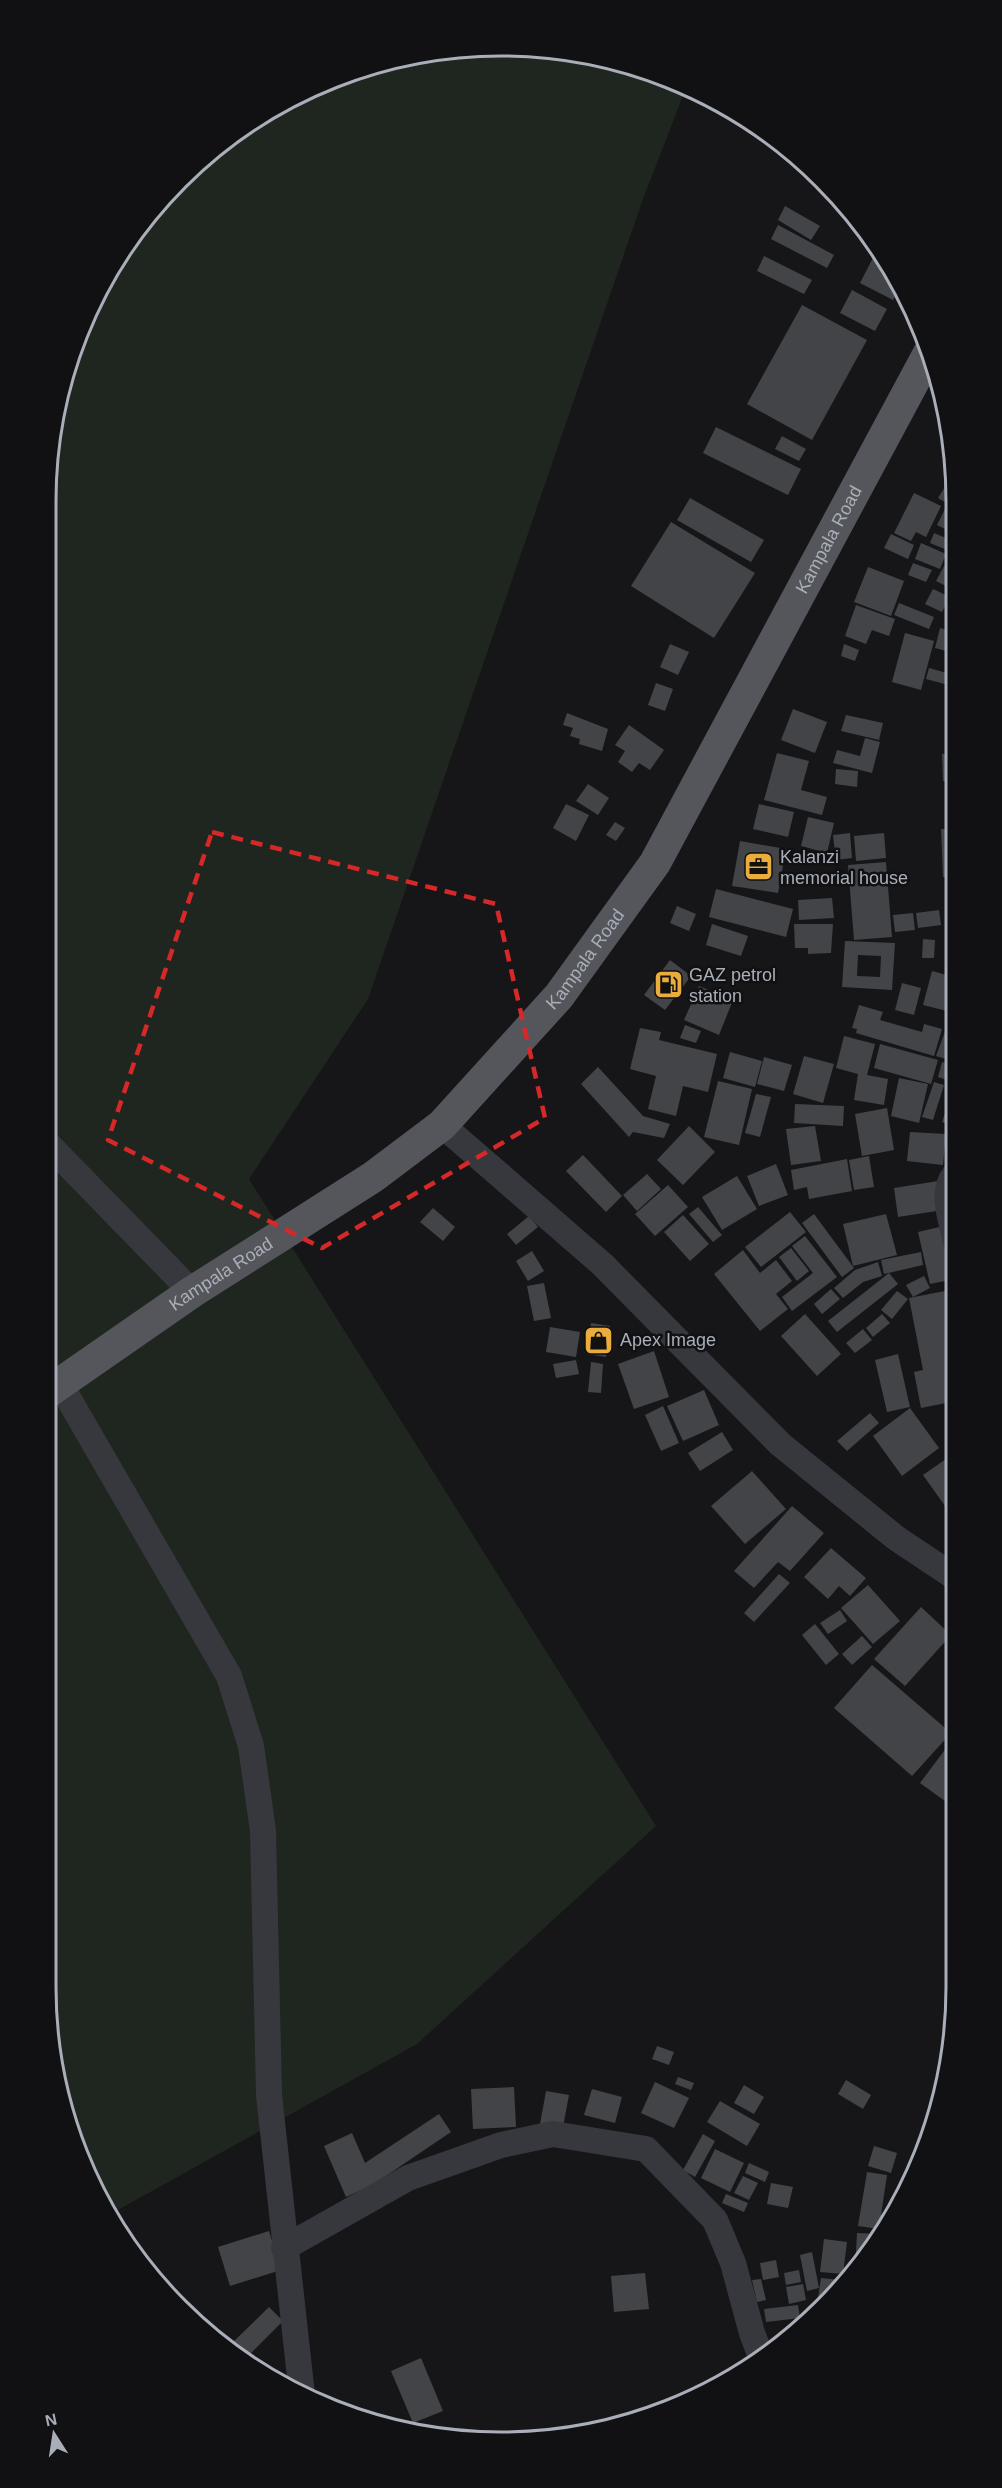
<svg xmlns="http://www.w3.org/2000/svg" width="1002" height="2488" font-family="Arial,sans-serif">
<rect width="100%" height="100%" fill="#161618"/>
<path fill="#1f261f" d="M471,46L560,49L647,69L686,88L643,199L368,999L249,1179L656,1826L417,2044L107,2216L69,2134L45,1987V501L69,355L106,273L158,201L223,139L299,92L383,61Z"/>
<g fill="#434448" fill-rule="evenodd">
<path d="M785,206L820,226L811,240L778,220Z"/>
<path d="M778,225L834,255L827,268L771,239Z"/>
<path d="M876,252L899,289L893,300L860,283Z"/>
<path d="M764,256L812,280L804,294L757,271Z"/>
<path d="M852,290L887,309L875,331L840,313Z"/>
<path d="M802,305L867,340L812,440L747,404Z"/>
<path d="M716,427L801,469L788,495L703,453Z"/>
<path d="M782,436L806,449L799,461L775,449Z"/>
<path d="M948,482L953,486V507L938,498Z"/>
<path d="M914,493L941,506L926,537L916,532L911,541L894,533Z"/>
<path d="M690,498L764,540L751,562L677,520Z"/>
<path d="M945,509L953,513V533L937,525Z"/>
<path d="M671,522L755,573L714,638L631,586Z"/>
<path d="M934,533L953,541L952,552L930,543Z"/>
<path d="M891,534L914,545L908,559L884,548Z"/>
<path d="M921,543L946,554L940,569L915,559Z"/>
<path d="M913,563L932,570L926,582L908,575Z"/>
<path d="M944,566L953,571L952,589L936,581Z"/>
<path d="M868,567L904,581L891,616L854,602Z"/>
<path d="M933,589L950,597L942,612L925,604Z"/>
<path d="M899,603L934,617L929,629L894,615Z"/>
<path d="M856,605L895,619L889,636L872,630L866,644L845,636Z"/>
<path d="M940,628L954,632L950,652L935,648Z"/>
<path d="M905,633L934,641L921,690L892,682Z"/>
<path d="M670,644L689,652L678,675L660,667Z"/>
<path d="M844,644L859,650L855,661L841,656Z"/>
<path d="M929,668L954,675L952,686L926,679Z"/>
<path d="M656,683L673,689L665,711L648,705Z"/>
<path d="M953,688L954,689V717L946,715Z"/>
<path d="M793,709L827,722L815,753L781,740Z"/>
<path d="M567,713L608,729L602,751L579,744L580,739L570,736L573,728L563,725Z"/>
<path d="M846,715L883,723L879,740L841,731Z"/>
<path d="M629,725L664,750L650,770L639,763L632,772L618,762L625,751L615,745Z"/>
<path d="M865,738L880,742L872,773L833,763L837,750L860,756Z"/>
<path d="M777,753L809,761L801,790L827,797L822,815L764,800Z"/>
<path d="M954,753V781H943L942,754Z"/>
<path d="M836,769L858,771L857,787L835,784Z"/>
<path d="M588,784L609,798L598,815L576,801Z"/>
<path d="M566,804L589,815L576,841L553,828Z"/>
<path d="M759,804L794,812L788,837L753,829Z"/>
<path d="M808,817L834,823L827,853L801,846Z"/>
<path d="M615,822L625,828L616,841L606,835Z"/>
<path d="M941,829H954V877H943Z"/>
<path d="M850,833L852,858L836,860L833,835Z"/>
<path d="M884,833L886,858L856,861L854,836Z"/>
<path d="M740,841L786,849L778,893L732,886Z"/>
<path d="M886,862L892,937L854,940L848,865Z"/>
<path d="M716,889L793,909L786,937L709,917Z"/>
<path d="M832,898L834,918L799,920L798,900Z"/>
<path d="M677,906L696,914L689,931L670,923Z"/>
<path d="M939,910L941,925L918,928L916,913Z"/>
<path d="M913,913L915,930L895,932L893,915Z"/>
<path d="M712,924L748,936L741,956L706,945Z"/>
<path d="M794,924H833L831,953L808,954V948H795Z"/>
<path d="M923,939L935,940L934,958H922Z"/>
<path d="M845,941L895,943L892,990L842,987ZM858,955L881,956L880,977L857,976Z"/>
<path d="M670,960L691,976L665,1010L644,995Z"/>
<path d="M932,971L954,977L955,1013L923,1005Z"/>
<path d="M902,983L921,988L914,1015L895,1010Z"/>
<path d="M699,986L733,1000L719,1035L684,1020Z"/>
<path d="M859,1005L883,1012L880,1020L922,1032L924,1024L942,1029L934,1056L856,1033L857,1029L852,1028Z"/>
<path d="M685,1025L701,1031L696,1043L680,1038Z"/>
<path d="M640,1028L661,1032L659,1040L717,1054L708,1092L683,1086L676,1116L648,1109L656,1076L630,1069Z"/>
<path d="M946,1029L955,1031V1055L952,1061L936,1056Z"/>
<path d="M844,1036L875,1044L867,1075L888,1079L884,1105L854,1100L858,1074L836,1068Z"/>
<path d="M880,1044L938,1060L931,1084L874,1068Z"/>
<path d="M730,1052L762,1061L755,1087L723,1078Z"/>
<path d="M804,1056L834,1064L823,1103L793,1094Z"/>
<path d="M764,1057L792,1065L784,1091L757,1084Z"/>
<path d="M942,1062L955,1066V1083L938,1077Z"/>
<path d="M598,1067L643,1116L670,1124L664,1138L633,1132L629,1137L581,1084Z"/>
<path d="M899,1078L928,1084L919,1123L891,1116Z"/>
<path d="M718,1081L752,1089L739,1145L704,1137Z"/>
<path d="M934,1082L944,1085L933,1120L922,1117Z"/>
<path d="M955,1083V1126L942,1122Z"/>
<path d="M756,1094L771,1097L760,1137L745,1133Z"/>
<path d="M795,1104L844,1106L843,1126L794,1123Z"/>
<path d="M887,1108L894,1150L862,1156L855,1114Z"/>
<path d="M689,1126L715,1152L683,1185L657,1160Z"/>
<path d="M815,1126L821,1161L791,1165L786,1129Z"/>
<path d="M910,1132L946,1134L943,1165L907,1161Z"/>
<path d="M583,1155L622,1196L606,1212L566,1171Z"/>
<path d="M869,1156L874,1187L854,1190L849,1160Z"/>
<path d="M847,1159L852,1191L809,1199L807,1187L794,1190L791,1170Z"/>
<path d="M776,1164L788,1195L759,1206L747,1176Z"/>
<path d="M647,1174L661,1189L637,1211L623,1195Z"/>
<path d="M737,1176L757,1209L722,1230L702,1197Z"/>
<path d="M938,1181L943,1210L898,1217L894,1188Z"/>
<path d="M668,1185L688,1207L655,1236L635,1214Z"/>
<path d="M698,1207L722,1235L713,1242L689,1214Z"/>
<path d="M433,1208L455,1227L443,1241L420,1222Z"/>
<path d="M790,1212L806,1232L761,1267L745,1247Z"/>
<path d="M814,1214L854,1268L842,1277L802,1223Z"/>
<path d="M886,1214L897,1255L853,1266L843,1224Z"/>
<path d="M683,1215L709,1244L690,1261L664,1232Z"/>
<path d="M529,1216L538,1227L516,1245L507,1234Z"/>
<path d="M948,1225L955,1257V1279L930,1284L918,1232Z"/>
<path d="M805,1236L837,1277L792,1311L782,1297L813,1273L792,1246Z"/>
<path d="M791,1248L809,1271L797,1281L779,1257Z"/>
<path d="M743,1250L760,1273L776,1260L792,1281L776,1294L788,1309L760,1331L714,1274Z"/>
<path d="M532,1251L544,1271L528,1281L516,1261Z"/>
<path d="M921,1252L923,1265L884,1274L881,1260Z"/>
<path d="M878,1262L882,1276L863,1282L843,1298L834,1288L855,1270Z"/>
<path d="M889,1273L898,1284L837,1332L828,1321Z"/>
<path d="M924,1276L930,1288L913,1297L906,1285Z"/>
<path d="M544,1283L551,1318L534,1321L527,1286Z"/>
<path d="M831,1289L840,1299L822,1314L814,1304Z"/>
<path d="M955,1289L956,1401L921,1408L914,1372L923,1370L909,1298Z"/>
<path d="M897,1291L908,1299L892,1319L881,1310Z"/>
<path d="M805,1314L841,1354L817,1376L781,1336Z"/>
<path d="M882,1314L890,1323L873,1337L866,1328Z"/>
<path d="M591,1323L610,1326L606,1357L587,1354Z"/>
<path d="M550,1327L580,1332L576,1357L546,1352Z"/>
<path d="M863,1329L872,1340L855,1353L846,1343Z"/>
<path d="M654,1351L669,1397L634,1409L618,1364Z"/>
<path d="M898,1354L910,1407L887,1412L875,1360Z"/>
<path d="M576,1360L579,1374L556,1378L553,1364Z"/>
<path d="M591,1362L603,1364L601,1393L588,1392Z"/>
<path d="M704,1390L719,1425L683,1441L667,1406Z"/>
<path d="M663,1406L679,1443L661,1451L645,1415Z"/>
<path d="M910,1408L939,1448L902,1476L873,1436Z"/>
<path d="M870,1413L879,1423L847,1451L837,1441Z"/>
<path d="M722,1432L733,1450L700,1471L688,1453Z"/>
<path d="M956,1452V1509L950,1513L923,1475Z"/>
<path d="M752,1471L786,1509L745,1544L711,1506Z"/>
<path d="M792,1506L824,1533L790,1571L778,1562L754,1588L734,1571Z"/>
<path d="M831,1548L866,1578L850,1596L839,1586L828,1599L804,1577Z"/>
<path d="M779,1574L790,1583L754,1622L744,1613Z"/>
<path d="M868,1585L900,1621L873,1644L841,1608Z"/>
<path d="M921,1607L951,1635L905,1686L874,1659Z"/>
<path d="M840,1610L847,1621L828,1634L820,1623Z"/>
<path d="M815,1624L839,1654L826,1665L802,1635Z"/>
<path d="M862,1636L872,1647L852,1665L842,1654Z"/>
<path d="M872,1665L951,1733L912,1776L834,1708Z"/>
<path d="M956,1735L957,1795L949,1804L920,1783Z"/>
<path d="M657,2046L674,2052L669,2065L652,2059Z"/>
<path d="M678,2077L694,2083L691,2090L675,2084Z"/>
<path d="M846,2080L871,2095L863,2109L838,2094Z"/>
<path d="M655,2082L689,2098L674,2128L641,2113Z"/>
<path d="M744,2085L764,2097L754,2114L734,2103Z"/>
<path d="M514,2087L516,2127L473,2129L471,2089Z"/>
<path d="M592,2089L622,2097L615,2123L584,2115Z"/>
<path d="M546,2091L569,2095L563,2127L540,2124Z"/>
<path d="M720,2101L760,2124L747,2146L707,2122Z"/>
<path d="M439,2114L451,2132L374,2184L346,2197L324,2146L352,2133L365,2163Z"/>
<path d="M703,2134L715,2141L695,2177L683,2170Z"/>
<path d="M874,2146L897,2153L891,2173L868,2166Z"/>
<path d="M715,2149L744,2163L730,2192L701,2178Z"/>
<path d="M749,2163L769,2172L765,2182L745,2173Z"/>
<path d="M867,2172L887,2175L879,2229L858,2226Z"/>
<path d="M743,2176L758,2183L749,2200L734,2193Z"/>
<path d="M771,2183L793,2187L788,2208L767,2204Z"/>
<path d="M726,2194L748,2203L744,2212L722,2203Z"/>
<path d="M269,2231L281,2270L230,2286L218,2247Z"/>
<path d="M857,2233L879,2234L863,2265L855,2272Z"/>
<path d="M824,2239L847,2242L843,2274L820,2272Z"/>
<path d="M812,2252L819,2288L807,2291L800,2255Z"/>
<path d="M776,2260L779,2277L763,2280L760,2263Z"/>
<path d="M799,2270L801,2282L786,2285L784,2273Z"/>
<path d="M645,2273L649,2309L614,2312L611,2276Z"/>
<path d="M821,2278L841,2280L840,2286L826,2299L818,2298Z"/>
<path d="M761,2279L766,2300L757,2302L752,2280Z"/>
<path d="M803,2284L806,2300L789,2304L786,2287Z"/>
<path d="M798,2305L800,2318L766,2322L764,2309Z"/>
<path d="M269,2307L283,2321L245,2359L229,2346Z"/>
<path d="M421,2358L443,2411L413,2423L391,2371Z"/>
</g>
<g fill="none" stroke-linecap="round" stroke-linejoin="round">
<g stroke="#37383d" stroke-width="26">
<path d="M442,1125L602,1264L780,1444L896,1538L956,1578"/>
<path d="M45,1141L192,1292"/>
<path d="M955,1174C940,1192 951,1217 955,1239"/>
<path d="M60,1384L229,1676L251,1746L263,1831L269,2095L302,2395"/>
<path d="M284,2248L408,2178L501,2145L553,2134L646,2149L715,2220L733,2263L752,2333L762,2359"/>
</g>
<path stroke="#54565c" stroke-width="32" id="s1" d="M45,1394L192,1292L373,1177L442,1125L559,996L655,863L929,353"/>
</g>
<path fill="none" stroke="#d62828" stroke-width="4.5" stroke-dasharray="12 8" stroke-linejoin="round" d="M212,832L496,904L545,1118L322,1248L108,1140Z"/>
<defs>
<symbol id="office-square" viewBox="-11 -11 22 22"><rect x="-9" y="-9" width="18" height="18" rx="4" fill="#eaac3c" stroke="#111113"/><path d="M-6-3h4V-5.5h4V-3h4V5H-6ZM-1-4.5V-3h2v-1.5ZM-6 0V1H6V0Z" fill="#111"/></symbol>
<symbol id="fuel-square" viewBox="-11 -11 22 22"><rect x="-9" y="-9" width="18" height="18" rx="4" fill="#eaac3c" stroke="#111113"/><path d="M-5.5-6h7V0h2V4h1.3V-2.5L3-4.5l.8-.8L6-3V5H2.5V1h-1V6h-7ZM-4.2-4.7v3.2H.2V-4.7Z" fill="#111"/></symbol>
<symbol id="shop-square" viewBox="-11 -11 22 22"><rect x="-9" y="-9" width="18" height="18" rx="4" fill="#eaac3c" stroke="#111113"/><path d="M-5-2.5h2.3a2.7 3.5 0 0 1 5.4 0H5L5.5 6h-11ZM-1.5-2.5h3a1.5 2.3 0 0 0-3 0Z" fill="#111"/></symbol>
</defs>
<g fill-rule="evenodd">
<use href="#office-square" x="742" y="850" width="33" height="33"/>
<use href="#fuel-square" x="652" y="968" width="33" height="33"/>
<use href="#shop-square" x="582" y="1324" width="33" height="33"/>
</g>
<g text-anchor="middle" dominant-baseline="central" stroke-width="5" stroke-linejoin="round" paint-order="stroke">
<g font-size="18" fill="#a9aeb8" stroke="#111113">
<text stroke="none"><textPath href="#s1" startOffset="1185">Kampala Road</textPath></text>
<text stroke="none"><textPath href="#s1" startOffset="699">Kampala Road</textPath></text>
<text stroke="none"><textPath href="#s1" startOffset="213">Kampala Road</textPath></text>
</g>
<g font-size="18" fill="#a9aeb8" stroke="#111113" text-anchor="start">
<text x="780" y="857">Kalanzi<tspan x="780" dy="21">memorial house</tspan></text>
<text x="689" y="975">GAZ petrol<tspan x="689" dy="21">station</tspan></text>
<text x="620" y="1340">Apex Image</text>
</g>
</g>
<path d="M0 0H1002V2488H0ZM501 56H501A445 445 0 0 1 946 501V1987A445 445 0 0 1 501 2432H501A445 445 0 0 1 56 1987V501A445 445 0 0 1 501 56Z" fill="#111113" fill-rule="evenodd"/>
<path fill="none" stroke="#a9aeb8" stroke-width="3" d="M501 56H501A445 445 0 0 1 946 501V1987A445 445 0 0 1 501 2432H501A445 445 0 0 1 56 1987V501A445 445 0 0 1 501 56Z"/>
<g transform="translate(54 2434) rotate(348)" stroke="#111113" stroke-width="4.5" paint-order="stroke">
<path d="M0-4.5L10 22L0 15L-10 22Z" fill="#a9aeb8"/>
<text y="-9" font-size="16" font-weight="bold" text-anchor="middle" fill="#a9aeb8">N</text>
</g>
</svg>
